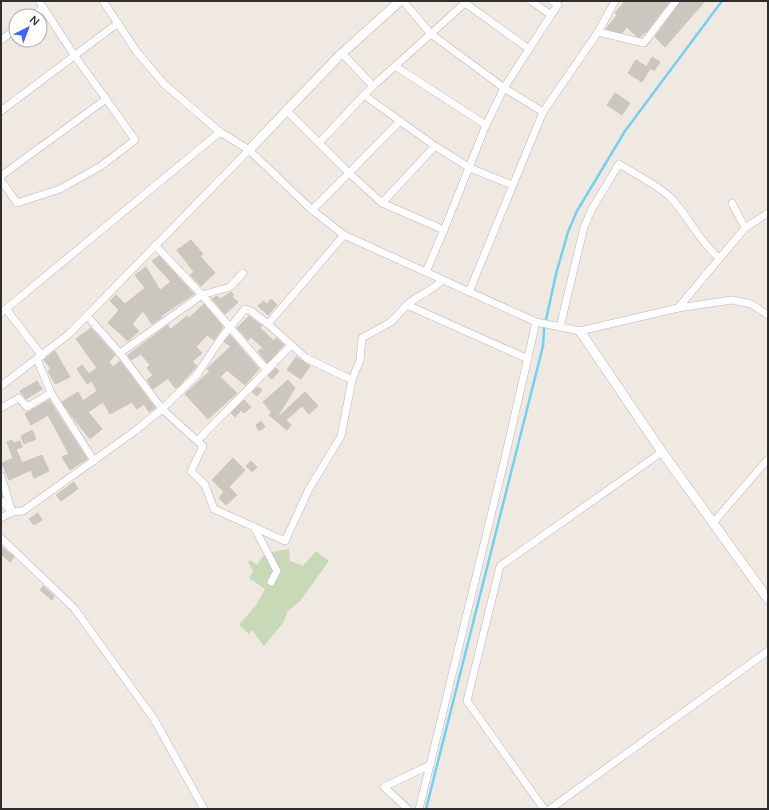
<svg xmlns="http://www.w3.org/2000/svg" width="769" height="810" font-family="Lato,sans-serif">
<rect width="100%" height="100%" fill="#efe9e1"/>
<path fill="#c8d9b8" d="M289,549L290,561L303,566L316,551L329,561L300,601L288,611L283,623L264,646L252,630L249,634L239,625L256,605L265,589L249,578L253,571L248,562L250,560L257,565L265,553Z"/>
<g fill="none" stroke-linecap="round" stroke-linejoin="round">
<path stroke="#75cff0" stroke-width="2.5" d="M426,809L543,346L544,329L556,274L568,232L577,211L625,131L722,1"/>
</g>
<g fill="#cbc7bf" stroke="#cbc5ba">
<path d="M625,1H670L647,31L640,37L636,36L627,27L622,33L606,29L617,15L615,13Z"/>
<path d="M681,1H705L665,47L655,37Z"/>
<path d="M652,57L660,62L654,71L647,66Z"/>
<path d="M636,60L650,69L642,82L628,73Z"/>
<path d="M615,93L630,103L622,115L607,105Z"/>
<path d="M191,240L203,254L200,256L215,273L201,286L190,275L194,272L177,250Z"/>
<path d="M159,256L194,294L161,316L162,317L152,324L143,311L132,324L139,331L128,341L108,323L119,310L110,301L116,295L125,304L145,288L135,275L146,267L160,290L171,282L152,261Z"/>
<path d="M231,292L234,295L232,297L238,302L225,314L212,299L217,296L220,299Z"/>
<path d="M271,299L277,305L268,315L258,306L263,301L267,304Z"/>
<path d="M204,304L223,327L214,340L207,335L196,347L202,353L192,362L197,366L178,387L175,388L168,378L153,389L147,380L153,375L147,368L150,365L141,354L131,360L128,355L168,325L170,330L187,316L189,318Z"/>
<path d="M249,316L262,326L260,328L274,341L276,338L284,345L267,363L258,351L263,348L251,337L248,340L237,328Z"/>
<path d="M91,328L115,355L109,362L113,367L120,361L155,408L149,412L144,404L137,409L132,402L110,414L103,402L88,412L102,429L90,439L74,419L62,402L78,392L83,401L97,391L92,381L87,384L77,369L82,365L89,374L97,368L76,339Z"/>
<path d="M230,335L259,369L245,385L227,370L220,377L237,393L208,419L185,394L210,371L207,369L231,346L224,342Z"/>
<path d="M55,351L70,377L55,384L48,371L51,369L44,360Z"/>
<path d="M296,357L310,366L301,379L287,370Z"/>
<path d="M276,368L279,371L272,379L268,376Z"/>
<path d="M288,380L295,388L276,419L305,392L318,406L309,414L302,406L286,420L291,425L287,430L269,415L272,413L263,402Z"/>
<path d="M37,381L42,389L26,399L20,391Z"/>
<path d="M258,387L262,390L257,396L252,392Z"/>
<path d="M49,400L87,459L70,470L62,457L69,454L48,415L31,425L25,414Z"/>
<path d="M244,400L251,407L244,413L241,410L235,417L231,413Z"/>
<path d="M261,421L265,427L259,431L256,425Z"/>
<path d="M32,430L36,439L24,444L21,436Z"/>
<path d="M12,440L13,443L20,441L22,447L16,449L22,463L42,455L49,471L34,478L31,470L9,480L2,463L13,458L7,442Z"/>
<path d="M233,458L245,470L229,487L237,495L226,505L219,498L224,492L212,480Z"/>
<path d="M251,461L257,467L252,472L246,466Z"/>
<path d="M74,482L78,489L61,501L56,495Z"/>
<path d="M38,513L42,520L34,525L29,519Z"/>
<path d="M1,546L14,557L10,562L1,554Z"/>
<path d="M43,586L54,596L52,600L40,590Z"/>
</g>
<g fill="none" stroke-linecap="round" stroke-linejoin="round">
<defs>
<g id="minor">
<path d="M39,1L74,55L106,99"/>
<path d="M103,1L137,52L164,84L220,132L249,150L312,210L344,235L536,322L580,331L678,308L732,300L751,304L768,315"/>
<path d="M403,1L431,34L504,88L543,112"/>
<path d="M551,15L558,5L552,1"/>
<path d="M33,16L43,8"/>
<path d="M598,32L644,43L676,1"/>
<path d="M1,40L16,29"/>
<path d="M529,49L551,15L531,1"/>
<path d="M342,53L373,86L364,95"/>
<path d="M395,66L486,125L444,230"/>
<path d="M373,86L465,3L529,49L504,88L486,125"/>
<path d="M1,111L118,23"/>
<path d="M287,111L349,173L312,210"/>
<path d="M319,143L364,95L400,121L349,173L382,203L435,146L400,121"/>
<path d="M435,146L470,168L512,185"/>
<path d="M1,176L106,99L135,140L101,166L60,189L17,203L1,180"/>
<path d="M382,203L444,230L426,272"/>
<path d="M732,203L745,228"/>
<path d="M155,245L202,295L267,370L291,345"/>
<path d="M469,292L543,112L598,32L615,1"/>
<path d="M407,305C418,294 432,292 442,280"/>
<path d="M678,308L745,228L768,213"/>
<path d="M6,309L42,356"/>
<path d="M1,313L220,132"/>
<path d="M87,316L120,353L202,295L230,287L243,273"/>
<path d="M560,327L584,227L592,209L619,164C635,174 658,185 671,198C689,217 699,241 719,258"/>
<path d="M120,353L162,409L203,446L191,471L205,485L214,509L285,541L309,489L341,436L352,380L306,358L268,324"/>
<path d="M352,380L360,360L362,338L391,322L407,305L528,359"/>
<path d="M1,386L69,334L249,150"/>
<path d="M51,393L94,461"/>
<path d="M1,408L19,398L27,407L51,393L37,359"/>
<path d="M198,440L267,370"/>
<path d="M1,476L12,512"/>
<path d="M1,501L12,512"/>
<path d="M1,518L12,512L23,511L135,431L162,409L196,376L222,337L245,309L251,311L268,324L344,235"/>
<path d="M713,523L768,459"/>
<path d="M254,527L277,571L271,582"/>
<path d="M1,538L74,608L154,719L204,809"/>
<path d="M430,765L504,462L536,322"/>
<path d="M408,809L384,787L430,765L419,809"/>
<path d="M544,809L467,701L500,566L662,452"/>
<path d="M550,809L768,651"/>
</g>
<g id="tertiary">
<path d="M249,150L338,57L400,1"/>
<path d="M580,331L662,452L768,599"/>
</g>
</defs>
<use href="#minor" stroke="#b4b7c1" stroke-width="8"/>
<use href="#tertiary" stroke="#b4b7c1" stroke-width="10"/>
<use href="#minor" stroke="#fff" stroke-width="7"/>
<use href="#tertiary" stroke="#fff" stroke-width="9"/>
</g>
<rect width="769" height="810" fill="none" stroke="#2e2e2e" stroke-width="4"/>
<g transform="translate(28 28) rotate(42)"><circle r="19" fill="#ffffff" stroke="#ababab"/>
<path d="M0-3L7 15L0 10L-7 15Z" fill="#4264fb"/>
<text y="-6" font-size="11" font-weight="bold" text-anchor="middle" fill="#2e2e2e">N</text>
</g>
</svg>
